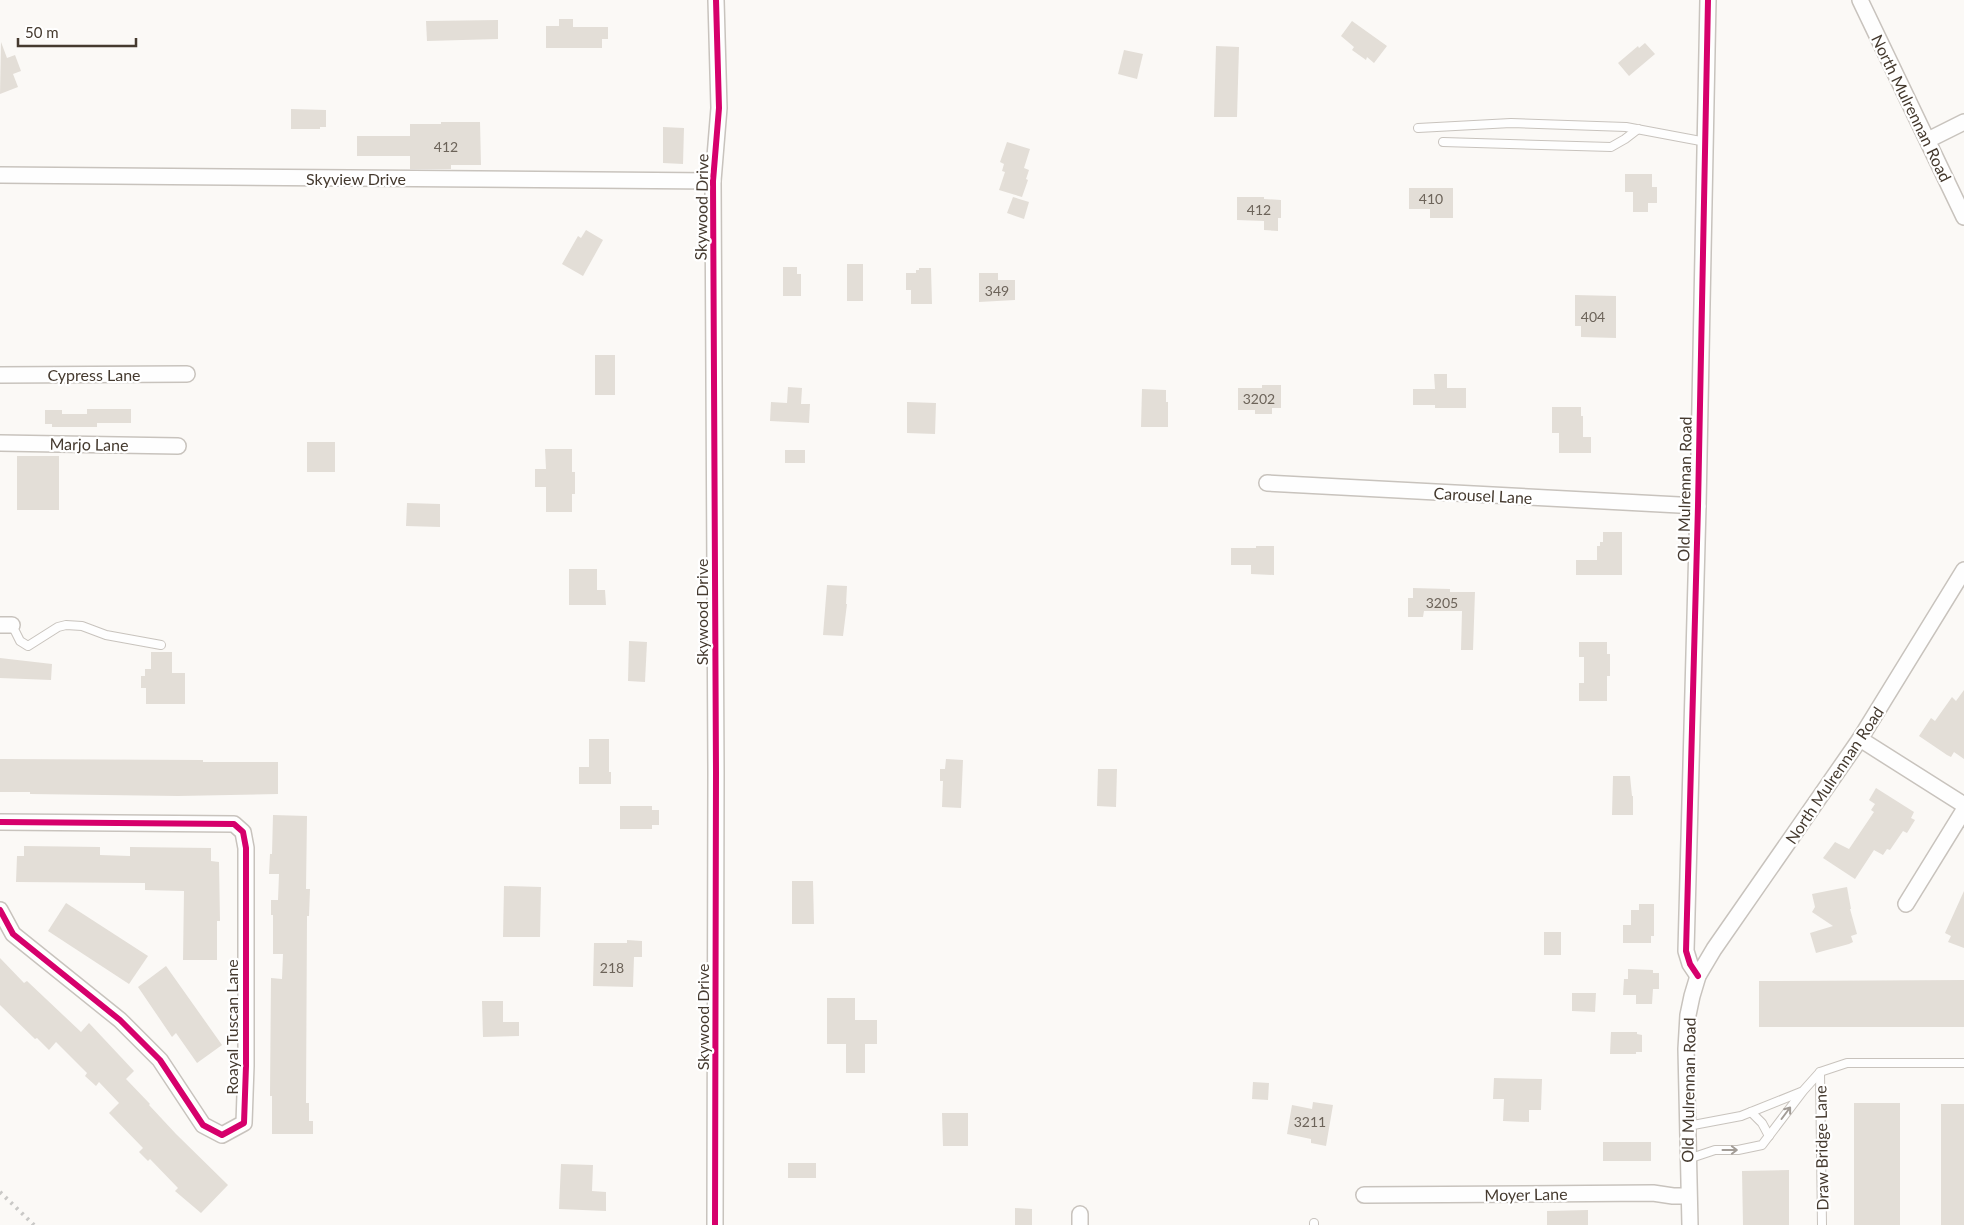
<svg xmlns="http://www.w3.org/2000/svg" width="1964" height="1225" font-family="Lato,sans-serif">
<rect width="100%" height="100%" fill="#fbf9f6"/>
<g fill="#e3ded7">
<path d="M559,19H573V27H608V39H602V48H546V26H559Z"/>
<path d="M498,20V39L427,41L426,21Z"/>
<path d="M1352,21L1387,46L1374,63L1367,57L1366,60L1352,50L1354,47L1341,36Z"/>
<path d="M1,42L7,58L15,55L21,71L13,74L18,87L0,94Z"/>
<path d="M1645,43L1655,54L1629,76L1618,63L1638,46L1639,48Z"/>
<path d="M1216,46L1239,47L1237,117H1214Z"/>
<path d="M1124,50L1143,54L1137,79L1118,74Z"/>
<path d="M291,109L326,110V127H320V129H291Z"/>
<path d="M441,122H480L481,165H451V169H410V156H357V136H410V124H441Z"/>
<path d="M663,127L684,128L683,164L663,163Z"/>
<path d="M1007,142L1030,149L1024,168L1029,170L1026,179L1028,180L1022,197L999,190L1005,172L1002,171L1004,164L1000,162Z"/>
<path d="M1625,174H1652V187H1657V203H1648V212H1633V192H1625Z"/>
<path d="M1409,188H1453V218H1430V209H1409Z"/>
<path d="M1013,197L1029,202L1024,219L1007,213Z"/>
<path d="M1237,197H1264V199L1281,200V218H1278V231L1264,230V221L1237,220Z"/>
<path d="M586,230L603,240L583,276L562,264L578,236L581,238Z"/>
<rect x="847" y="264" width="16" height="37"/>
<path d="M783,267H797V274H801V296H783Z"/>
<path d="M919,268H931L932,304H911V290H906V273H916V270H919Z"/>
<path d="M979,273H998V280H1015V300L979,302Z"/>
<path d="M1575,295L1616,296V338L1581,337V326H1575Z"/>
<rect x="595" y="355" width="20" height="40"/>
<path d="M1434,374H1447V388H1466V408H1435V405H1413V389H1435Z"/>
<path d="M1262,385H1281V408H1272V414H1255V410H1238V388H1262Z"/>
<path d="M788,387L802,388L801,404H810L809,423L770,421L771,402L787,403Z"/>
<path d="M1142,389L1166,390V402H1168V427H1141Z"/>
<path d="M907,402L936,403L935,434L907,433Z"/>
<path d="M1552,407H1581V416H1583V437H1591V453H1559V433H1552Z"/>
<path d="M87,409H131V423H97V427H52V424H45V410H62V414H87Z"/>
<rect x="307" y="442" width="28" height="30"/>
<path d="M545,449H572V472H575V494H572V512H546V487H535V469H546Z"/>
<rect x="785" y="450" width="20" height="13"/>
<rect x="17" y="456" width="42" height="54"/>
<path d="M407,503L440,504V527L406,526Z"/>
<path d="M1603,532H1622V575H1576V560H1597V546H1600V542H1603Z"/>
<path d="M1256,546H1274V575L1251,574V565H1231V548H1256Z"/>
<path d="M569,569H597V590H605L606,605H569Z"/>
<path d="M827,585L847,586L846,604H847L843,636L823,635Z"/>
<path d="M1413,588L1450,589V592H1475L1473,650H1461L1462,611H1424L1423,617H1408V598H1413Z"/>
<path d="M629,641L647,642L645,682L628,681Z"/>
<path d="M1579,642H1607V654H1610V676H1607V701H1579V683H1584V657H1579Z"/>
<path d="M151,652H172V673H185V704H146V688H141V676H145V669H151Z"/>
<path d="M0,658L52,664L51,680L0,678Z"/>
<path d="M1964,690V759L1954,752L1951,757L1947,755L1919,736L1931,718L1935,721L1952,697L1956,701Z"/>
<path d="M589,739H609V772H611V784H579V767H589Z"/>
<path d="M0,759L203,760V762H278V794L178,796L30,794V792H0Z"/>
<path d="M946,759L963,760L961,808L942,807L943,781H940V769H945Z"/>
<path d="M1098,769H1117L1116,807L1097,806Z"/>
<path d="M1613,776H1630L1632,796H1633V815H1612Z"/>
<path d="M1876,788L1914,812L1911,818L1915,820L1907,833L1903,831L1890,850L1887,849L1883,855L1874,850L1855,879L1823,858L1835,842L1849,849L1874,812L1871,810L1875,804L1869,800Z"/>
<path d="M620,806H652V810H659V825H652V829H620Z"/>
<path d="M273,815L307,816L306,889H310L309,916H307L306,1103H309V1121H313V1134H272V1096H270L271,978L282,979L283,954H273V915H271V900H278L279,874H269L270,854H272Z"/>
<path d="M24,846L100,847V855L130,856V847L211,848V861L219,862L220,921H217V960H183L184,891L145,890V883L16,882L17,856H24Z"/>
<path d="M792,881H813L814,924H792Z"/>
<path d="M504,886L541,887L540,937H503Z"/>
<path d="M1847,887L1851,909H1850L1857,934L1851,936L1853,942L1849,944L1816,953L1810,933L1833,926L1812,912L1815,907L1812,894Z"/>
<path d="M1964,891V948L1948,942L1951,936L1945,933Z"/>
<path d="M66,903L148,956L129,984L48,931Z"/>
<path d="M1639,904H1654V936H1651V943H1623V925H1631V910H1639Z"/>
<rect x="1544" y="932" width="17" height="23"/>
<path d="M627,940L642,941V957H634L633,987L593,986L594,943H627Z"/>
<path d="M0,958L24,983L27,981L81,1032L89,1023L134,1071L126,1079L150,1104L149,1105L176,1134L228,1185L201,1213L175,1191L178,1188L150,1159L148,1161L139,1152L143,1148L109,1113L119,1103L99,1082L96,1086L85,1076L87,1073L56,1042L49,1050L37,1038L35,1039L0,1005Z"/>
<path d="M166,966L222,1045L197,1063L176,1033L172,1037L138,987Z"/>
<path d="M1628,969L1653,970V973H1659V989H1653L1652,1004H1636V995H1623L1624,979H1628Z"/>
<path d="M1964,980V1027H1759V981Z"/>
<path d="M1572,993H1596L1595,1012L1572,1011Z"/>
<path d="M827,998H855V1020H877V1044H865V1073H846V1044H827Z"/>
<path d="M482,1001H503V1022H519V1036L483,1037Z"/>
<path d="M1611,1032H1637V1034L1642,1035V1052H1636V1054H1610Z"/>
<path d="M1494,1078L1542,1079L1541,1110H1529V1122L1503,1121L1504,1099H1493Z"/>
<path d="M1253,1082L1269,1083L1268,1100L1252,1099Z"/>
<path d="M1313,1102L1333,1105L1326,1146L1311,1143V1139L1287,1134L1292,1105L1312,1109Z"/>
<rect x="1854" y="1103" width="46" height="122"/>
<rect x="1941" y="1104" width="23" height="121"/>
<path d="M942,1113H968V1146H943Z"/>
<rect x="1603" y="1142" width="48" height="19"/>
<rect x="788" y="1163" width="28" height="15"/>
<path d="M561,1164L593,1165L592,1191L606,1192V1211L559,1209Z"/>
<path d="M1789,1170V1225H1743L1742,1171Z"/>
<path d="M1015,1208L1032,1209V1225H1015Z"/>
<path d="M1588,1210V1225H1547V1211Z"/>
</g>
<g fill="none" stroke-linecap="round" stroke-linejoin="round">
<defs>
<g id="service">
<path d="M1418,128L1511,123L1626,127L1706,142"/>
<path d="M1443,142L1611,147L1625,139L1638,129"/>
<path d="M12,625L20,641L28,646L58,627L66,625L82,626L106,635L161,645"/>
<path d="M1820,1072L1822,1225"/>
<path d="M1751,1112L1762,1123L1769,1136"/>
<path d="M1688,1126L1741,1116L1801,1092"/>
<path d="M1688,1159L1715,1150H1738L1762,1145L1803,1091L1820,1072L1847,1063H1964"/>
<path d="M1314,1225V1223"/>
</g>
<g id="minor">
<path d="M1860,0L1964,217"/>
<path d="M1928,140L1964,122"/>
<path d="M0,175L713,181"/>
<path d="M0,375L187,374"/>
<path d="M0,443L178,446"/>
<path d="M1267,483L1698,506"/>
<path d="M0,625H12"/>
<path d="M1860,739L1964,805"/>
<path d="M0,822L234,824L243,832L246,848V1066L244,1123L222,1135L203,1125L160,1060L120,1020L13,934L0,910"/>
<path d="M1906,904L1964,810"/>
<path d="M1698,976L1690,964L1686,951L1698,506L1708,0"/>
<path d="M1364,1195L1653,1193L1673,1196H1688"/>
<path d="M1080,1214V1225"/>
<path d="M715,1225L716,772L713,181L719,108L716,0"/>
<path d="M1690,1225L1686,1049L1688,1015L1692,996L1698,976L1714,949L1860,739L1964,570"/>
</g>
</defs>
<use href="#service" stroke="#c8c3bd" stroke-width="10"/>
<use href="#minor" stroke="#c8c3bd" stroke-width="18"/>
<use href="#service" stroke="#fefefe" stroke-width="8"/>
<use href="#minor" stroke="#fefefe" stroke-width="15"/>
<path stroke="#c9c8c6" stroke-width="4" stroke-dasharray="2.5 5" stroke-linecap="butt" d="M0,1192L34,1225"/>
<defs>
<g id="cycleway">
<path d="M0,822L234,824L243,832L246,848V1066L244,1123L222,1135L203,1125L160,1060L120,1020L13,934L0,910"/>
<path d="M1698,976L1690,964L1686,951L1698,506L1708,0"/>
<path d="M715,1225L716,772L713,181L719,108L716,0"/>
</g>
</defs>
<use href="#cycleway" stroke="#fff" stroke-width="9"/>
<use href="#cycleway" stroke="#d6006c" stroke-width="6"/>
</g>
<defs><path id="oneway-shaft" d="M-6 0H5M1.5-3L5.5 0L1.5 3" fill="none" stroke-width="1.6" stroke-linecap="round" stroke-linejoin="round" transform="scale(1.25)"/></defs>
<g stroke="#a29c96">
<use href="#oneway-shaft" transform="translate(1786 1113) rotate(-53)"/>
<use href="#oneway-shaft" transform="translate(1730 1150)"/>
</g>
<g text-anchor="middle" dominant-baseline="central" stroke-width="4.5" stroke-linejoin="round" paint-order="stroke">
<g font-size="14" fill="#6c6359">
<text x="446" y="146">412</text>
<text x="1431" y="198">410</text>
<text x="1259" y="209">412</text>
<text x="997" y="290">349</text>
<text x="1593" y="316">404</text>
<text x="1259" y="398">3202</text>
<text x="1442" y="602">3205</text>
<text x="612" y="967">218</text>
<text x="1310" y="1121">3211</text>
</g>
<g font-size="16" fill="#453a2f" stroke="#fff">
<text transform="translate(1912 108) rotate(64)">North Mulrennan Road</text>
<text x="356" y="178">Skyview Drive</text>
<text transform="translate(701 207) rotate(-89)">Skywood Drive</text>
<text x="94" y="374">Cypress Lane</text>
<text transform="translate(89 444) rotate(1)">Marjo Lane</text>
<text transform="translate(1684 489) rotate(-89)">Old Mulrennan Road</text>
<text transform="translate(1483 495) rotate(3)">Carousel Lane</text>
<text transform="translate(701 612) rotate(-90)">Skywood Drive</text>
<text transform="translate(1834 775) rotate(-56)">North Mulrennan Road</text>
<text transform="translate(702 1017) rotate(-90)">Skywood Drive</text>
<text transform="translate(231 1027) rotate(-90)">Roayal Tuscan Lane</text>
<text transform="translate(1688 1090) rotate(-89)">Old Mulrennan Road</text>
<text transform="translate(1821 1148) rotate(-91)">Draw Bridge Lane</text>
<text transform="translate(1526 1194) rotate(-1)">Moyer Lane</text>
</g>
</g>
<path d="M18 38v8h118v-8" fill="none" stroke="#453a2f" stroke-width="2.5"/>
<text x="25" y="38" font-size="15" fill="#453a2f" stroke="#ffffff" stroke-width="4" paint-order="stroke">50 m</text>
</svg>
